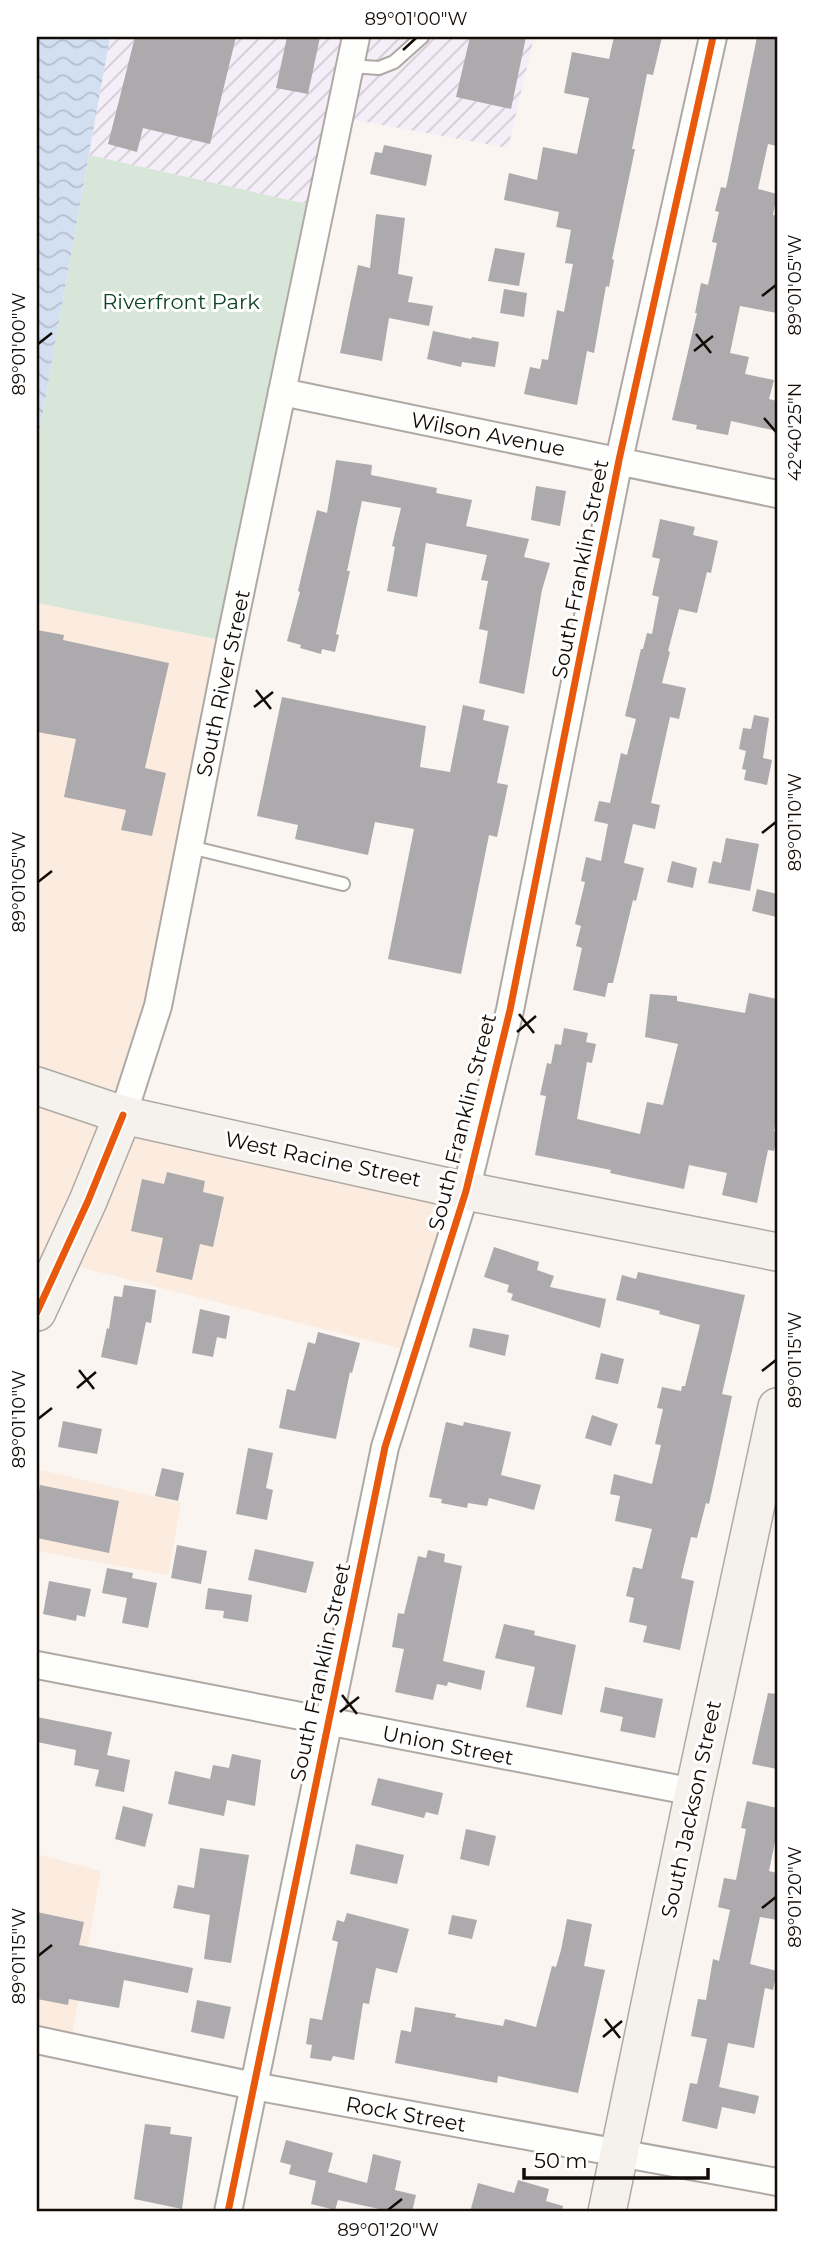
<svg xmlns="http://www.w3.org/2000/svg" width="814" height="2249" font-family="Montserrat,sans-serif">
<defs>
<pattern id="industrial-furrows" width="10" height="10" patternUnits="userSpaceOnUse" patternTransform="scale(1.75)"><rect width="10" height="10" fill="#f4eef8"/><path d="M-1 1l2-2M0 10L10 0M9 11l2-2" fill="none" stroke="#d0cbd3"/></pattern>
<pattern id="water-waves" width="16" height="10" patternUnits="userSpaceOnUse" patternTransform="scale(1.75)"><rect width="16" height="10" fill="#d3e0f2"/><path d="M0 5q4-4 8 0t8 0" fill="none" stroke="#b4bfce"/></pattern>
</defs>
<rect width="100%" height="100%" fill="#faf5f1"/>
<g fill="#fcece0">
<path d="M37,603L230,642L123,1115L466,1191L414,1352L59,1262L37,1312Z"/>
<path d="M37,1469L181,1503L168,1575L37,1551Z"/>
<path d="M37,1854L101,1871L70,2047L37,2040Z"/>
</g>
<path fill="url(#industrial-furrows)" d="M110,37H534L508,148L339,117L320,207L89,155Z"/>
<path fill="#d7e6d8" d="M89,155L320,207L230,642L37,603V445Z"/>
<path fill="url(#water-waves)" d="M37,37H110L37,445Z"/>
<g fill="#acaaac">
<path d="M135,37H236L210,144L143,128L137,152L108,144Z"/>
<path d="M287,37H320L308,94L276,88Z"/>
<path d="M470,37H526L511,109L456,97Z"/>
<path d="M614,37H662L653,75L647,74L632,149H635L612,259L614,260L609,287L606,286L594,353L587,351L577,405L524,394L530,367L540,369L542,359L548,360L557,310L564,312L573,264L565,263L571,230L556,227L559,212L504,200L509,173L537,180L543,147L577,154L589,98L564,93L572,52L609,59Z"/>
<path d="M757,37H777V146L768,144L758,189L777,194L773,215L777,216V313L740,306L730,353L749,357L745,374L774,380L769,399L777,401V431L731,421L728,435L696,429L697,425L672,420L697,313H695L701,283L708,285L717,243L712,242L719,212L715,211L721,187L726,188Z"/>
<path d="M384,145L432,155L426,186L370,174L375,152L382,153Z"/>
<path d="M376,214L405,218L398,274L413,277L408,302L433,306L429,326L389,318L382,361L340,353L358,265L370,268Z"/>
<path d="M495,248L525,253L519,286L488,281Z"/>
<path d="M504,289L527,293L524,317L500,313Z"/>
<path d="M433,331L471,339L472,337L499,342L495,367L462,362L461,367L427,359Z"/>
<path d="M336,460L372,465L371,475L437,488L436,493L472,500L466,526L529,539L524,557L550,563L542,590L524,694L479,683L488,631L479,629L488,581L481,580L487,555L426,543L417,597L387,591L395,547L392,546L401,508L362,501L347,571H350L336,634L339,635L335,652L322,649L321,654L300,648L301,645L287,641L300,592L298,591L317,510L327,513Z"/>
<path d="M536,486L566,491L560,526L531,520Z"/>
<path d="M660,519L695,527L693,535L718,541L711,573L707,572L697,613L679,609L668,651L670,652L662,683L686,688L679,719L670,717L651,803L660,805L655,829L633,824L624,863L644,868L636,901L633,900L613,983H608L605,997L573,990L582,948L576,946L581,926L575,924L585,882L581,881L586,857L601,861L608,824L594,821L599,801L610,803L621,753L627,755L636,719L625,716L641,649H643L647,633L652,634L659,597L652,595L660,559L652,557Z"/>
<path d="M37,630L64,635L63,640L169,663L145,768L166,773L152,836L121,830L126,810L64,797L76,739L37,732Z"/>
<path d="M282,697L426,726L420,767L450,772L463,705L485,710L483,720L509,726L497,783L508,785L497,837L489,835L461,974L388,959L414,829L375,822L368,855L295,839L298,825L257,816Z"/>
<path d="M754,715L769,718L763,758L772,760L767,785L744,780L746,770L742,769L746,751L739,749L743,728L751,729Z"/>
<path d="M726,838L759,844L750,891L708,883L713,861L721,863Z"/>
<path d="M672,861L697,868L693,888L667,882Z"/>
<path d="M757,889L777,894V917L752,911Z"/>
<path d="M749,993L777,999V1114L774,1131L777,1132V1136L774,1151L768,1150L757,1203L722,1195L727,1173L689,1165L684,1189L610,1173L611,1170L535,1155L546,1096L540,1095L547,1063L551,1064L555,1044L561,1045L564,1028L588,1033L586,1042L596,1044L592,1063L587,1062L577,1119L640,1134L647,1102L663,1105L678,1044L645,1037L650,994L677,996V1001L745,1013Z"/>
<path d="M167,1172L205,1181L203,1192L224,1197L213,1247L200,1244L192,1280L156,1272L163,1238L131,1231L142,1179L164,1184Z"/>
<path d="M494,1247L539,1262L537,1270L554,1276L550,1287L606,1299L600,1328L511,1300L513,1294L507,1292L509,1285L484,1277Z"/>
<path d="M638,1272L745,1295L722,1394L732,1396L715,1477L709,1504L706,1503L697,1538L691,1537L681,1578L694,1581L680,1650L643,1642L647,1626L629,1622L634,1598L626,1596L633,1567L642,1569L652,1529L615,1521L620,1496L610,1494L614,1474L652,1484L661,1445L655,1444L663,1409L657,1408L662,1387L681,1391L682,1386H685L700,1325L659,1314L660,1311L616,1300L622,1275L636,1279Z"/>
<path d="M124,1285L156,1290L151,1323L146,1322L137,1365L101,1357L107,1328L109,1329L114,1296L122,1297Z"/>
<path d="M200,1309L230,1316L226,1339L217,1337L213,1357L192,1353Z"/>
<path d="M473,1328L509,1335L505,1356L469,1347Z"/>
<path d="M318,1332L360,1343L352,1373L350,1372L336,1439L279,1428L287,1389L295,1391L308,1342L315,1344Z"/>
<path d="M601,1353L624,1359L618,1384L595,1379Z"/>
<path d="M592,1415L618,1424L611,1446L585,1438Z"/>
<path d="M63,1421L102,1429L97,1454L58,1447Z"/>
<path d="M446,1422L463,1426L464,1422L511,1432L501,1475L541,1485L534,1510L489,1498L487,1506L468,1503L467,1508L441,1503L442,1499L429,1497Z"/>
<path d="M248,1448L273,1453L266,1488L273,1490L267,1520L236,1514Z"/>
<path d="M162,1468L184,1473L178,1501L155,1496Z"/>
<path d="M40,1485L119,1501L109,1553L37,1538V1503Z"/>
<path d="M177,1545L207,1551L201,1584L171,1578Z"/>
<path d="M255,1549L314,1562L306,1593L248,1580Z"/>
<path d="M428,1550L445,1554L444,1562L462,1566L443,1661L485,1671L481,1690L448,1682L447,1686L437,1684L433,1700L395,1692L404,1649L392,1647L398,1613L404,1614L418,1556L426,1558Z"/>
<path d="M107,1568L133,1573L132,1578L157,1583L148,1628L122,1623L127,1598L102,1593Z"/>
<path d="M49,1581L91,1589L85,1617L77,1615L76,1621L43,1614Z"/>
<path d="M208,1588L252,1595L248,1622L223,1618L224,1611L205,1609Z"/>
<path d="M504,1624L535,1631L534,1635L576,1645L562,1715L526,1707L535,1667L495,1658Z"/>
<path d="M605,1687L663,1699L655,1738L620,1731L623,1717L600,1712Z"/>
<path d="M768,1693L777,1694V1769L752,1764Z"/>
<path d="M37,1717L112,1732L107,1755L130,1760L124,1792L95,1786L99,1770L74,1765L76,1750L37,1742Z"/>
<path d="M232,1754L261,1760L255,1806L227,1800L224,1816L168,1804L175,1771L210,1779L213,1765L229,1768Z"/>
<path d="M378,1778L443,1793L438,1815L426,1812L424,1818L371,1805Z"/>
<path d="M747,1801L777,1808V1832L769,1871L777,1873V1920L760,1917L750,1964L777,1971L773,1990L765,1988L754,2048L728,2043L719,2087L759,2096L755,2114L722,2107L717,2129L682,2121L690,2083L697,2084L707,2039L691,2036L698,1999L706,2000L713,1959L719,1961L730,1910L718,1907L724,1878L736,1880L746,1829L741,1828Z"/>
<path d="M123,1806L153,1814L145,1847L115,1839Z"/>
<path d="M466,1829L496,1836L489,1866L460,1859Z"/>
<path d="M356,1844L404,1855L397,1884L350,1874Z"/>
<path d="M200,1848L249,1855L231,1963L204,1959L210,1915L173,1908L178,1885L194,1888Z"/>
<path d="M37,1912L84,1922L79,1945L193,1968L188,1993L124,1980L119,2008L69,1999L68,2005L37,1999Z"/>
<path d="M347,1913L409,1929L397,1973L376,1968L369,2004L363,2003L354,2060L333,2056L331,2061L310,2058L312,2045L306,2044L310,2018L322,2020L338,1942L332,1940L337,1920L344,1922Z"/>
<path d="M452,1915L477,1920L472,1939L448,1934Z"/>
<path d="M567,1919L592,1924L584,1966L605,1970L578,2093L498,2076L497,2083L395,2063L401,2030L411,2032L415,2007L456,2014L455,2017L503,2026L505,2019L536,2027L552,1966L556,1967L561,1950Z"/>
<path d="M197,2000L231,2007L224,2039L191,2032Z"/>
<path d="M145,2124L171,2127L170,2134L192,2137L182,2209L134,2199Z"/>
<path d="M286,2140L333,2153L328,2172L367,2183L373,2154L401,2161L395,2190L416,2195L412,2212H393L338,2200L335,2210L311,2204L316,2181L289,2174L291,2165L280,2162Z"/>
<path d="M518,2180L549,2189L546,2201L563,2206L562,2212H470L478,2183L514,2193Z"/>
</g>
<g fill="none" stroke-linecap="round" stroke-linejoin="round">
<defs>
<g id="lane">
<path d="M350,66L379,68L394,62L422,37"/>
<path d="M190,847L343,884"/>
</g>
<g id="street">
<path d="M282,392L777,494"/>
<path d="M123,1115L158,1006L230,642L356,37"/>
<path d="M37,1665L694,1792"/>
<path d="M37,2040L254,2086L777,2182"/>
<path d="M228,2212L385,1447L466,1191L510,1010L619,460L713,37"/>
</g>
<g id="secondary">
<path d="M37,1086L123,1115L466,1191L777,1252"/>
<path d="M37,1312L88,1201L123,1115"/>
<path d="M607,2212L694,1792L777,1407"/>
</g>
</defs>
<use href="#lane" stroke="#afa9a4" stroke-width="16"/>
<use href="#street" stroke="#afa9a4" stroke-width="30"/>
<use href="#secondary" stroke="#afa9a4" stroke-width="40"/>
<use href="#lane" stroke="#fefefd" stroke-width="12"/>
<use href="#street" stroke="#fefefd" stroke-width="26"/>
<use href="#secondary" stroke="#f5f2ee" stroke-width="37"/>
<defs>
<g id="cycleway">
<path d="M37,1312L88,1201L123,1115"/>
<path d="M228,2212L385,1447L466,1191L510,1010L619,460L713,37"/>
</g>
</defs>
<use href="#cycleway" stroke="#fff" stroke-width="11"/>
<use href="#cycleway" stroke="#e8590c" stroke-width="7"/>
</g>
<path fill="none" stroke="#120b06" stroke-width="2.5" d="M403,50L416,38M762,296L776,285M696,334L711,353M38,344L52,333M694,351L713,336M764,418L776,432M256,690L271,709M254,707L273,692M762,833L776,822M38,882L52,871M519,1014L534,1033M517,1032L536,1016M79,1370L94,1389M762,1371L776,1360M77,1388L96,1372M38,1419L52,1408M342,1695L357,1714M340,1712L359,1697M762,1908L776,1897M38,1956L52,1945M605,2019L620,2038M603,2037L622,2021M388,2210L402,2199"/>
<g text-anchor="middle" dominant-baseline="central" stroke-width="6" stroke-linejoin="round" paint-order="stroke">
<g font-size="21" fill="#0e4427" stroke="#fff">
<text x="181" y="301">Riverfront Park</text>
</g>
<g font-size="21" fill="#120b06" stroke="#fff">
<text transform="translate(488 434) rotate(11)">Wilson Avenue</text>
<text transform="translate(580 569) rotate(-79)">South Franklin Street</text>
<text transform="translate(223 683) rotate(-78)">South River Street</text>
<text transform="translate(462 1122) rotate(-76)">South Franklin Street</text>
<text transform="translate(323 1159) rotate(12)">West Racine Street</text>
<text transform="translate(320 1672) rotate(-78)">South Franklin Street</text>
<text transform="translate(448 1745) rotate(11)">Union Street</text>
<text transform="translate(691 1809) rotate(-78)">South Jackson Street</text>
<text transform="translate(406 2114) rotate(10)">Rock Street</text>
</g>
</g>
<rect width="814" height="2249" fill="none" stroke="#ffffff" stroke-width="77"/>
<path d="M524 2168v10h184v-10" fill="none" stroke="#120b06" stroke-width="3.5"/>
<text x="534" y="2168" font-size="21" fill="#120b06" stroke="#ffffff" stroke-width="5" paint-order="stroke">50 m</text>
<rect x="38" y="38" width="738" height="2172" fill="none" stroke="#120b06" stroke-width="2.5"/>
<g font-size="18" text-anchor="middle" fill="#120b06">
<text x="416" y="25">89°01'00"W</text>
<text transform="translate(795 285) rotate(-90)" y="6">89°01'05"W</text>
<text transform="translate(19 344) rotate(-90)" y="6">89°01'00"W</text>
<text transform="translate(795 432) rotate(-90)" y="6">42°40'25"N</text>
<text transform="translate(795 822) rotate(-90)" y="6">89°01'10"W</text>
<text transform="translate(19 882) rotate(-90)" y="6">89°01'05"W</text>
<text transform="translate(795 1360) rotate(-90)" y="6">89°01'15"W</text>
<text transform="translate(19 1419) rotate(-90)" y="6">89°01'10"W</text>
<text transform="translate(795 1897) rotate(-90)" y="6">89°01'20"W</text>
<text transform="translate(19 1956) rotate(-90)" y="6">89°01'15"W</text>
<text x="388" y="2236">89°01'20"W</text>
</g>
</svg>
